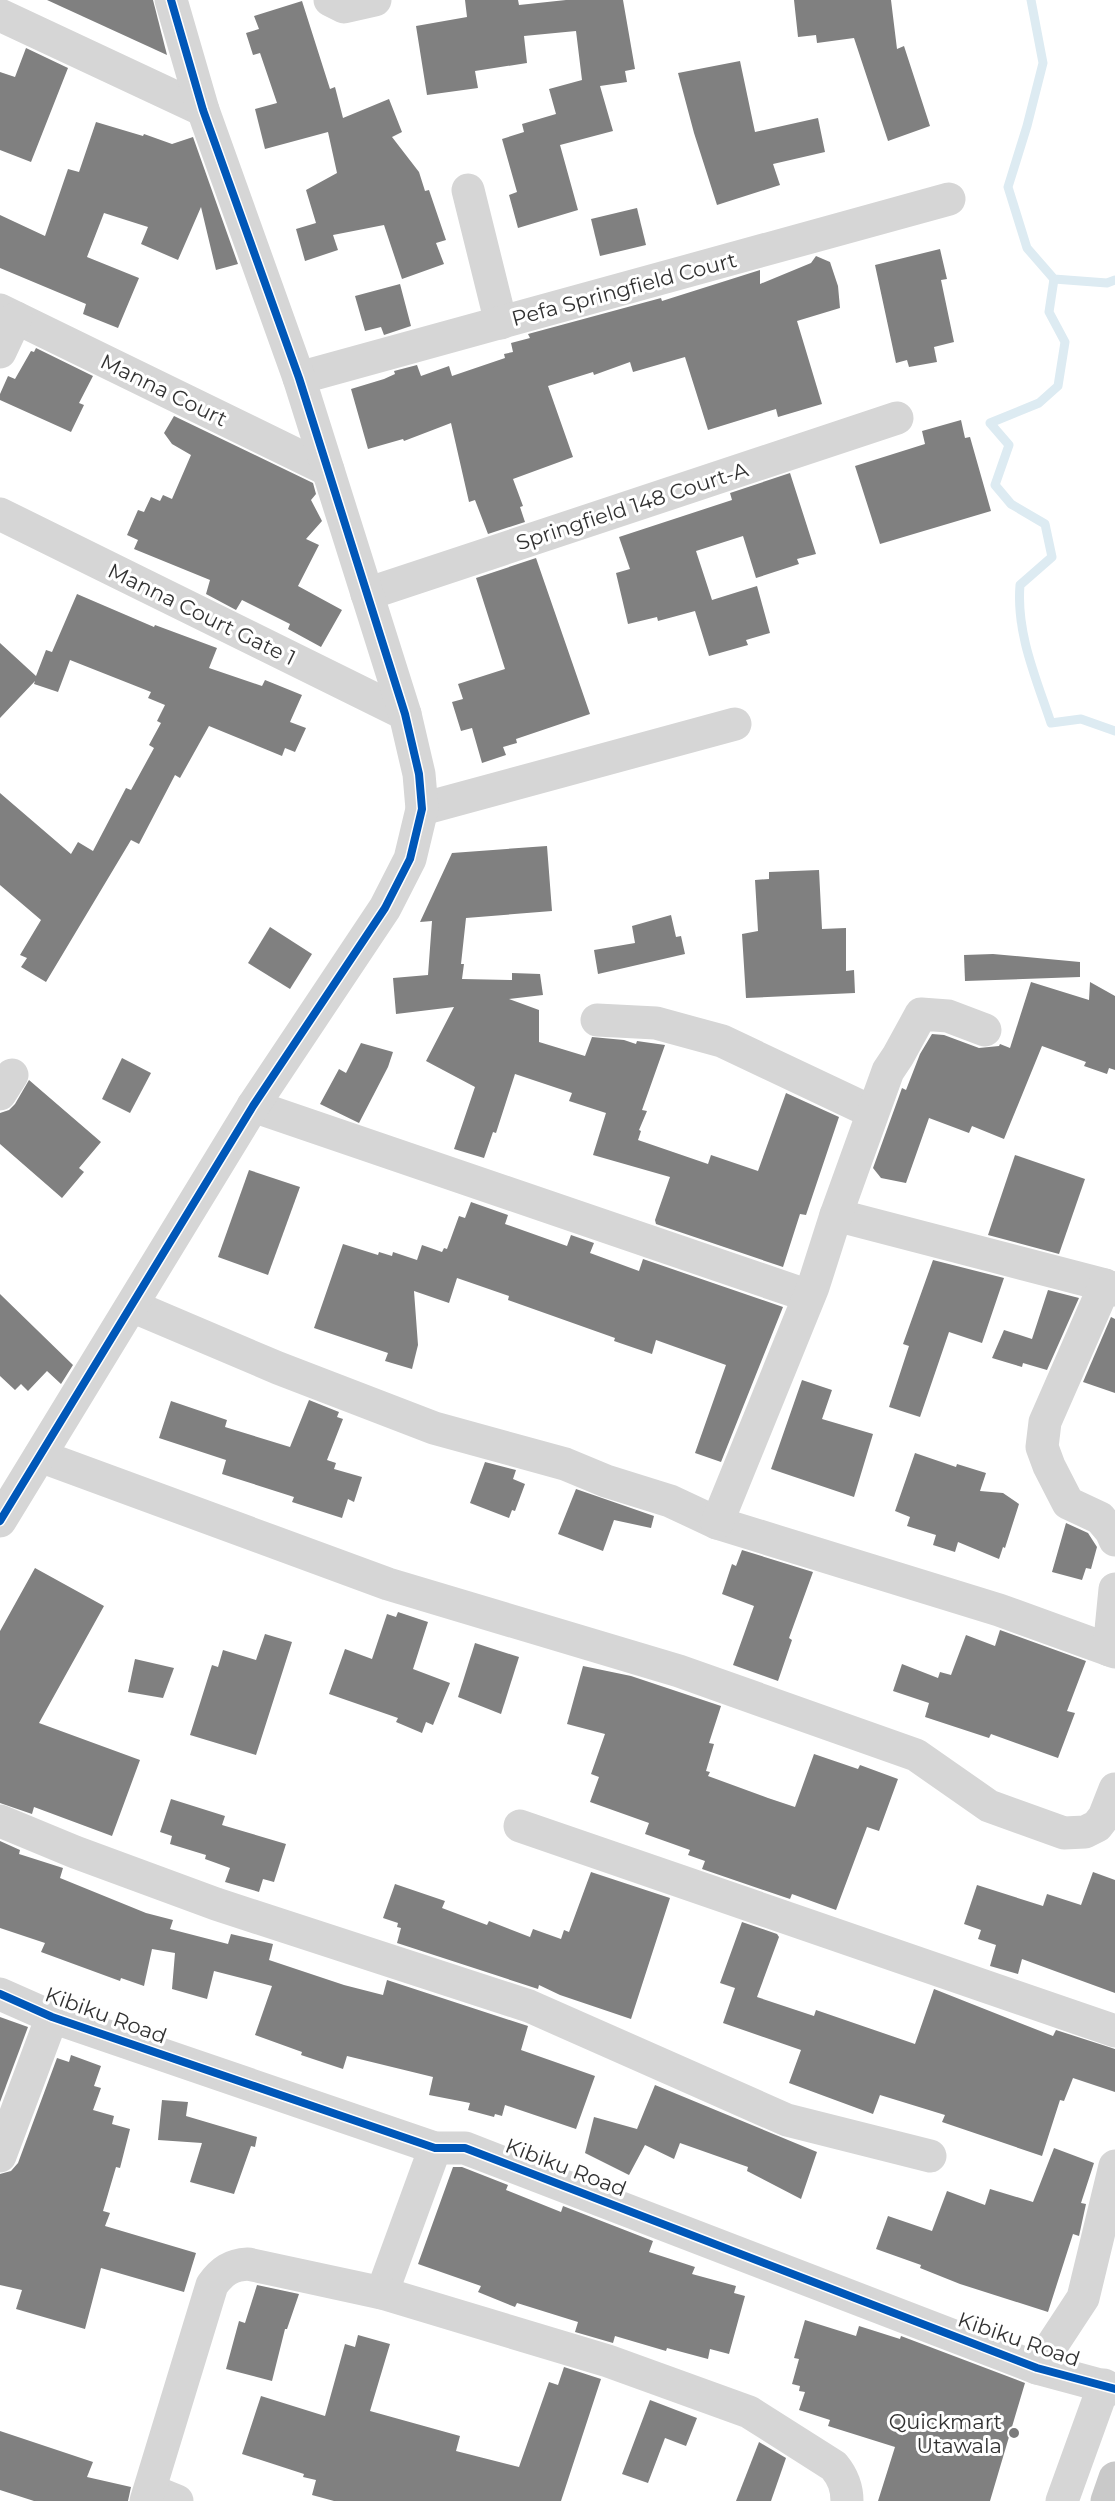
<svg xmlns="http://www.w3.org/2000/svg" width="1115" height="2501" font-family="Montserrat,sans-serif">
<rect width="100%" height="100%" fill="#fff"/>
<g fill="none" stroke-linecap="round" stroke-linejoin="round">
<g stroke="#ddebf2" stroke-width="9">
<path d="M1031,0L1043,63L1027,126L1008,187L1027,248L1054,279L1107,283L1115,280"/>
<path d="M1054,279L1049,312L1065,342L1058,386L1039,403L990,423L1009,445L995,485L1011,504L1045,524L1052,557L1020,585C1016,633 1036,678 1051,723L1081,719L1115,731"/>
</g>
</g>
<g fill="#808080">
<path d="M47,0H153L167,55Z"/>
<path d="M465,0H518L519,5L566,0H623L635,69L625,71L627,82L600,86L613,131L560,145L578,210L518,228L509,195L517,192L502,139L524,132L522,124L556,114L549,89L582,80L576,31L524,36L527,63L475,71L478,88L427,95L416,26L467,17Z"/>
<path d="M794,0H891L897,49L904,46L930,126L888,141L854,38L817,43L816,35L798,37Z"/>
<path d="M302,1L330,89L335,87L343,118L389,99L402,132L392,137L419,172L425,191L429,190L446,240L436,243L444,264L402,279L384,225L333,235L338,250L305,261L296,229L316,223L306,190L337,173L328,132L265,149L255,109L277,103L260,53L253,55L246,33L259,29L254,16Z"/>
<path d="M26,48L68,68L31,162L0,150V72L15,77Z"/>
<path d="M740,61L755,132L818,118L825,152L773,164L780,185L717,205L694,133L678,73Z"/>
<path d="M96,122L143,136L144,134L172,144L193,137L238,264L216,270L201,207L178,260L141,244L148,227L104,213L87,257L139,278L118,328L83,314L86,304L0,268V215L45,236L68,169L79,172Z"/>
<path d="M637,208L646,245L600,256L591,219Z"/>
<path d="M940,249L947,279L941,280L954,342L934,347L937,362L909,367L907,360L896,363L875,265Z"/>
<path d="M816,256L830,262L838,286L840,308L797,321L822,404L778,417L776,409L708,430L685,357L633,372L630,362L594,375L593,372L548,386L573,457L513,479L523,506L520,507L525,522L488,534L475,500L469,502L451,423L404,441L403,439L368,449L351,389L384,379L395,374L394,371L417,365L421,376L449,366L452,376L505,358L504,354L513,352L511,343L530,338L528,334L661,298L662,301L760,270V284L811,263Z"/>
<path d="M400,284L411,326L384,335L381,327L365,331L355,296Z"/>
<path d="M36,348L93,376L79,403L84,405L71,432L0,400V394L8,376L15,379L31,351L34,352Z"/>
<path d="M174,416L313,483L316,494L311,500L322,521L306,539L319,545L298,586L342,610L321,647L288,629L290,624L242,600L236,610L206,594L210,580L134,549L138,540L127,535L138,510L144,512L151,497L160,501L163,495L172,499L191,455L172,444L164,433Z"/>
<path d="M961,420L965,438L970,437L991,511L880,544L855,466L925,444L922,431Z"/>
<path d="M790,473L816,554L797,559L799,564L756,578L743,536L696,551L712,600L757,586L770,633L746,640L748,645L709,656L695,611L658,621L657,617L628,624L616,573L630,569L619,537L732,500L730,493Z"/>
<path d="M536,558L590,714L516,739L517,743L503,747L506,755L482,763L472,728L461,731L452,702L463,699L458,684L505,669L476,578Z"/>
<path d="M77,594L154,627L155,625L217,648L209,668L262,686L265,680L302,695L290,722L306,728L295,752L285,748L282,756L209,726L180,778L175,775L139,844L131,840L46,982L21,967L27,958L20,955L41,920L0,885V793L71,854L78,842L93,851L126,788L131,790L154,748L149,745L161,723L157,721L165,705L148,698L151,692L70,660L58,692L34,684L35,681L0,718V643L36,676L46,650L52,652Z"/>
<path d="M547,846L552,911L466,918L461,964H464L462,979L512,980V973L540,974L543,995L509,999L539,1010V1042L585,1056L592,1037L624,1040L636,1044L637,1041L665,1045L642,1110L647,1111L639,1130L641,1131L638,1140L708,1164L711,1155L758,1171L786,1093L839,1117L806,1215L800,1214L783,1267L656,1224L655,1220L670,1177L593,1155L606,1113L569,1101L572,1093L515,1074L496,1133L493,1132L484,1158L454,1149L475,1087L426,1061L454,1007L396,1014L393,978L428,975L432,921L420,922L452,853Z"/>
<path d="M819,870L822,929L846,928V971L854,970L855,993L746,998L742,934L758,931L755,880L769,879V872Z"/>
<path d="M671,915L676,937L681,936L685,954L598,974L594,950L635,943L632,926Z"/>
<path d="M270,927L312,954L290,989L248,963Z"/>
<path d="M993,954L1080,962V977L965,981L964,955Z"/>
<path d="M1031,982L1089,1000L1090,982L1115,996V1070L1109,1068L1107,1074L1084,1066L1086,1062L1042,1046L1004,1139L972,1126L969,1133L929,1118L906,1183L881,1178L873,1168L902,1088L906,1090L920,1054L932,1034L944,1035L979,1048L999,1046L1000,1044L1010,1048Z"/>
<path d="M361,1043L393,1052L388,1067L359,1123L320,1104L339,1069L346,1073Z"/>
<path d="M122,1058L151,1073L130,1113L102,1099Z"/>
<path d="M29,1080L101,1142L79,1168L84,1172L62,1198L0,1144V1113L9,1110L15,1104Z"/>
<path d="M1015,1155L1085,1179L1059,1254L988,1235Z"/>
<path d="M249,1170L300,1187L268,1275L218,1257Z"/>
<path d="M471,1202L508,1215L505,1224L567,1246L571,1235L594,1243L590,1253L639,1271L643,1259L783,1307L721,1462L695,1453L726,1365L656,1340L652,1354L614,1341L615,1338L508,1300L509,1296L457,1278L449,1303L414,1291L418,1345L412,1369L385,1361L388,1353L314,1328L343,1244L378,1255L379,1252L392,1256L393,1252L417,1260L422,1245L442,1252L444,1248L447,1249L459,1216L465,1218Z"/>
<path d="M933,1260L1004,1278L982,1343L949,1332L920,1417L889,1407L909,1346L903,1344Z"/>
<path d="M1048,1290L1079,1298L1047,1370L1023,1363L1022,1367L992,1358L1004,1330L1032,1339Z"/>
<path d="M0,1294L73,1365L61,1384L47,1371L28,1391L21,1384L15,1390L0,1376Z"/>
<path d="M1111,1317L1115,1319V1393L1083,1382Z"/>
<path d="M802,1380L832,1390L822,1419L873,1434L854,1497L771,1469Z"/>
<path d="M309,1400L339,1412L337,1417L343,1419L327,1460L336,1463L334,1469L362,1477L354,1502L348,1499L342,1518L292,1502L294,1497L222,1474L226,1460L159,1438L171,1401L227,1420L225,1427L290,1447Z"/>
<path d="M915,1453L956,1467L957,1464L986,1473L980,1491L1003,1493L1019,1504L1005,1548L1003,1547L999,1559L958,1542L955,1552L933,1545L936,1535L907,1526L910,1517L895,1511Z"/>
<path d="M485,1462L516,1470L513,1479L525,1484L515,1511L512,1510L509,1518L470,1503Z"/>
<path d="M576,1489L654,1516L651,1528L614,1520L603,1551L558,1534Z"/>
<path d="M1066,1523L1088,1533L1097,1547L1091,1569L1086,1568L1082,1580L1052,1572Z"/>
<path d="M742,1550L813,1572L789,1638L792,1640L778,1681L733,1665L754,1606L722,1594L732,1564L736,1566Z"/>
<path d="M35,1568L104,1606L39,1723L140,1760L112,1836L34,1807L32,1814L0,1803V1631Z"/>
<path d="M398,1612L428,1622L413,1669L450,1683L433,1725L426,1722L422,1733L396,1722L398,1718L329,1694L345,1649L372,1659L387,1614L396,1617Z"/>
<path d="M1000,1630L1086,1661L1067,1711L1075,1713L1058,1758L991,1734L989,1738L925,1717L929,1703L893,1691L902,1664L938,1678L940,1672L951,1675L966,1635L995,1646Z"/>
<path d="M265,1634L292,1642L256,1755L190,1735L212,1665L218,1667L223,1650L256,1660Z"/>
<path d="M475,1643L519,1657L501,1714L458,1697Z"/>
<path d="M135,1659L174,1668L163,1698L128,1692Z"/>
<path d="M583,1666L631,1676L721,1706L709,1743L714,1744L706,1771L710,1772L708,1776L768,1798L795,1807L814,1754L858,1769L860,1765L898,1779L879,1831L867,1827L836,1910L792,1894L790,1899L702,1869L705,1861L688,1855L690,1850L645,1834L649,1823L590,1802L599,1777L591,1774L605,1734L567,1724Z"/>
<path d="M171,1799L225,1816L222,1825L286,1844L274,1882L263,1879L259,1892L225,1882L230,1868L205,1859L206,1855L170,1844L172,1836L160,1832Z"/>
<path d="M0,1841L20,1850L19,1854L63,1868L60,1878L146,1913L173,1920L170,1929L228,1944L231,1934L273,1944L269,1960L344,1985L383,1995L387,1980L528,2026L521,2050L595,2076L576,2129L505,2105L502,2116L495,2114L494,2117L468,2110L470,2103L429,2095L433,2077L347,2056L343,2069L301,2055L302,2052L255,2035L272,1986L214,1971L207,1999L172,1989L175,1953L152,1949L144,1986L121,1978L120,1981L41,1952L45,1943L0,1928Z"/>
<path d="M591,1872L670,1898L631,2019L560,1995L539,1985L538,1989L397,1943L401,1928L397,1927L398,1923L383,1918L395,1884L445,1901L442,1908L487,1925L489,1921L530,1937L533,1929L561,1939L564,1930L569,1932Z"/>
<path d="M1093,1872L1115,1880V1993L1022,1959L1018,1974L990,1966L996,1945L978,1939L981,1930L964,1924L977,1885L1043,1906L1047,1894L1081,1905Z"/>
<path d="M742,1922L777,1934L779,1937L757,1997L814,2016L816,2010L915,2044L934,1989L1053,2036L1056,2030L1115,2049V2092L1073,2078L1064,2101L1060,2100L1042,2156L942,2122L945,2115L880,2095L873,2114L789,2083L801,2050L723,2023L735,1988L720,1983Z"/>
<path d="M0,2017L28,2027L0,2102Z"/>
<path d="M71,2055L101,2066L94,2086L101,2088L93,2110L114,2116L112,2124L130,2129L120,2168L116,2167L103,2211L110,2213L105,2226L196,2253L184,2292L101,2268L85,2329L16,2309L22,2290L0,2285V2174L11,2171L18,2163L57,2058L69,2062Z"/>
<path d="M655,2085L817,2152L801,2199L747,2171L748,2167L680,2143L674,2159L645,2145L629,2175L585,2153L594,2117L637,2129Z"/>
<path d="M162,2100L188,2102L186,2116L257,2137L255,2147L251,2146L234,2194L190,2182L202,2143L158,2140Z"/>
<path d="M1054,2148L1094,2163L1081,2203L1086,2204L1079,2236L1073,2234L1048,2312L960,2284L920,2268L921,2265L876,2249L888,2216L932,2231L947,2191L985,2205L990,2189L1033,2202Z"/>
<path d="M453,2167H462L508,2185L506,2190L561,2212L563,2206L653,2241L649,2252L695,2267L692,2274L736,2286L734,2293L745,2296L729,2354L710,2349L708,2359L667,2348L666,2351L615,2336L613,2343L575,2332L578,2322L517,2303L515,2307L478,2292L481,2286L418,2264Z"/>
<path d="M257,2285L299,2294L287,2329H285L272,2381L226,2369L239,2321L245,2323Z"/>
<path d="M805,2320L856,2336L859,2326L900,2339L901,2336L1025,2383L990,2501H878L895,2447L828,2426L830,2420L799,2410L805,2392L799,2391L800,2386L792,2384L799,2359L794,2358Z"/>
<path d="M358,2335L390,2344L370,2411L460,2436L456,2451L519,2467L549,2382L558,2385L564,2367L601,2379L561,2501H334L312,2495L316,2480L303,2477L304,2474L242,2454L261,2396L325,2416L345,2344L355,2347Z"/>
<path d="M650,2400L697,2418L686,2446L665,2438L648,2483L622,2474Z"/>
<path d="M0,2431L93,2462L87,2477L131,2487L128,2501H34L0,2490Z"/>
<path d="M759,2442L786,2458L771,2501H736Z"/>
</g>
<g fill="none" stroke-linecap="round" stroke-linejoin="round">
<g stroke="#d6d6d6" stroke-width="33">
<path d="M330,0L344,7L375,0"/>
<path d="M0,15L203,110"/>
<path d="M468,190L501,323"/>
<path d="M0,310L328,470"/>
<path d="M0,352L16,318"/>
<path d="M299,378L949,199"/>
<path d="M0,514L405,714"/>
<path d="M367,594L897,418"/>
<path d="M422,809L735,724"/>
<path d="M597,1020L656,1023L722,1041L872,1112"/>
<path d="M0,1094L12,1075"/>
<path d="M253,1106L809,1296"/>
<path d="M836,1215L1105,1285L1115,1290"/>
<path d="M1105,1285L1045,1422L1042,1447L1049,1466L1068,1503L1100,1518L1111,1531L1115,1540"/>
<path d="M132,1306L278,1368L434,1428L565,1464L606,1481L670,1501L717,1523L999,1610L1115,1652"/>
<path d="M40,1456L388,1584L679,1671L916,1755L989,1806L1064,1833L1085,1832L1097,1826L1104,1817L1115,1789"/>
<path d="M0,1521L253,1106L385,908L410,859L422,809L419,774L405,714L299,378L203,110L171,0"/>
<path d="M717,1523L813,1287L836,1215L888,1071L898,1056L921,1014L948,1016L985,1030"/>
<path d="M1109,1650L1115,1589"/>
<path d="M0,1821L75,1852L216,1904L529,2006L787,2120L930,2156"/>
<path d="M520,1826L1115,2031"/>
<path d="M0,1994L52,2017L435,2148H465L1037,2368L1115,2389"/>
<path d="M0,2156L52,2017"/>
<path d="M382,2293L435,2148"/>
<path d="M1037,2368L1083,2298L1115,2166"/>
<path d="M150,2490L177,2501"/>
<path d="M146,2501L212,2285C222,2271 231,2265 248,2264L382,2293L608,2361L749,2412L834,2466C843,2477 847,2487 847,2501"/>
<path d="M1062,2501L1104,2385"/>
</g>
<path stroke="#c9c9c9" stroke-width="33" d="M1107,2501L1115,2478"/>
<defs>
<g id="cycleway">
<path d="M0,1521L253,1106L385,908L410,859L422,809L419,774L405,714L299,378L203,110L171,0"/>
<path d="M0,1994L52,2017L435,2148H465L1037,2368L1115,2389"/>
</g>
</defs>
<use href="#cycleway" stroke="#fff" stroke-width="11"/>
<use href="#cycleway" stroke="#0057b8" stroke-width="8"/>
</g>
<circle fill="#7a7a7a" stroke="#fff" stroke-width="2" cx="1014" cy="2433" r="6"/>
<g text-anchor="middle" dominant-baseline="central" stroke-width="6" stroke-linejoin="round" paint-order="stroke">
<g font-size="21" fill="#323232" stroke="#fff">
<text transform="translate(624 289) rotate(-15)">Pefa Springfield Court</text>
<text transform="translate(164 390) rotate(26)">Manna Court</text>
<text transform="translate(632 506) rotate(-18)">Springfield 148 Court-A</text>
<text transform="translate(202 614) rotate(26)">Manna Court Gate 1</text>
<text transform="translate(106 2015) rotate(20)">Kibiku Road</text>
<text transform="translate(566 2167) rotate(21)">Kibiku Road</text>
<text transform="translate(1019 2339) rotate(19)">Kibiku Road</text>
</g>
<g font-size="21" fill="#323232" stroke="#fff" text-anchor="end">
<text x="1002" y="2421">Quickmart<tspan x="1002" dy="24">Utawala</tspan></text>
</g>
</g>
</svg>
